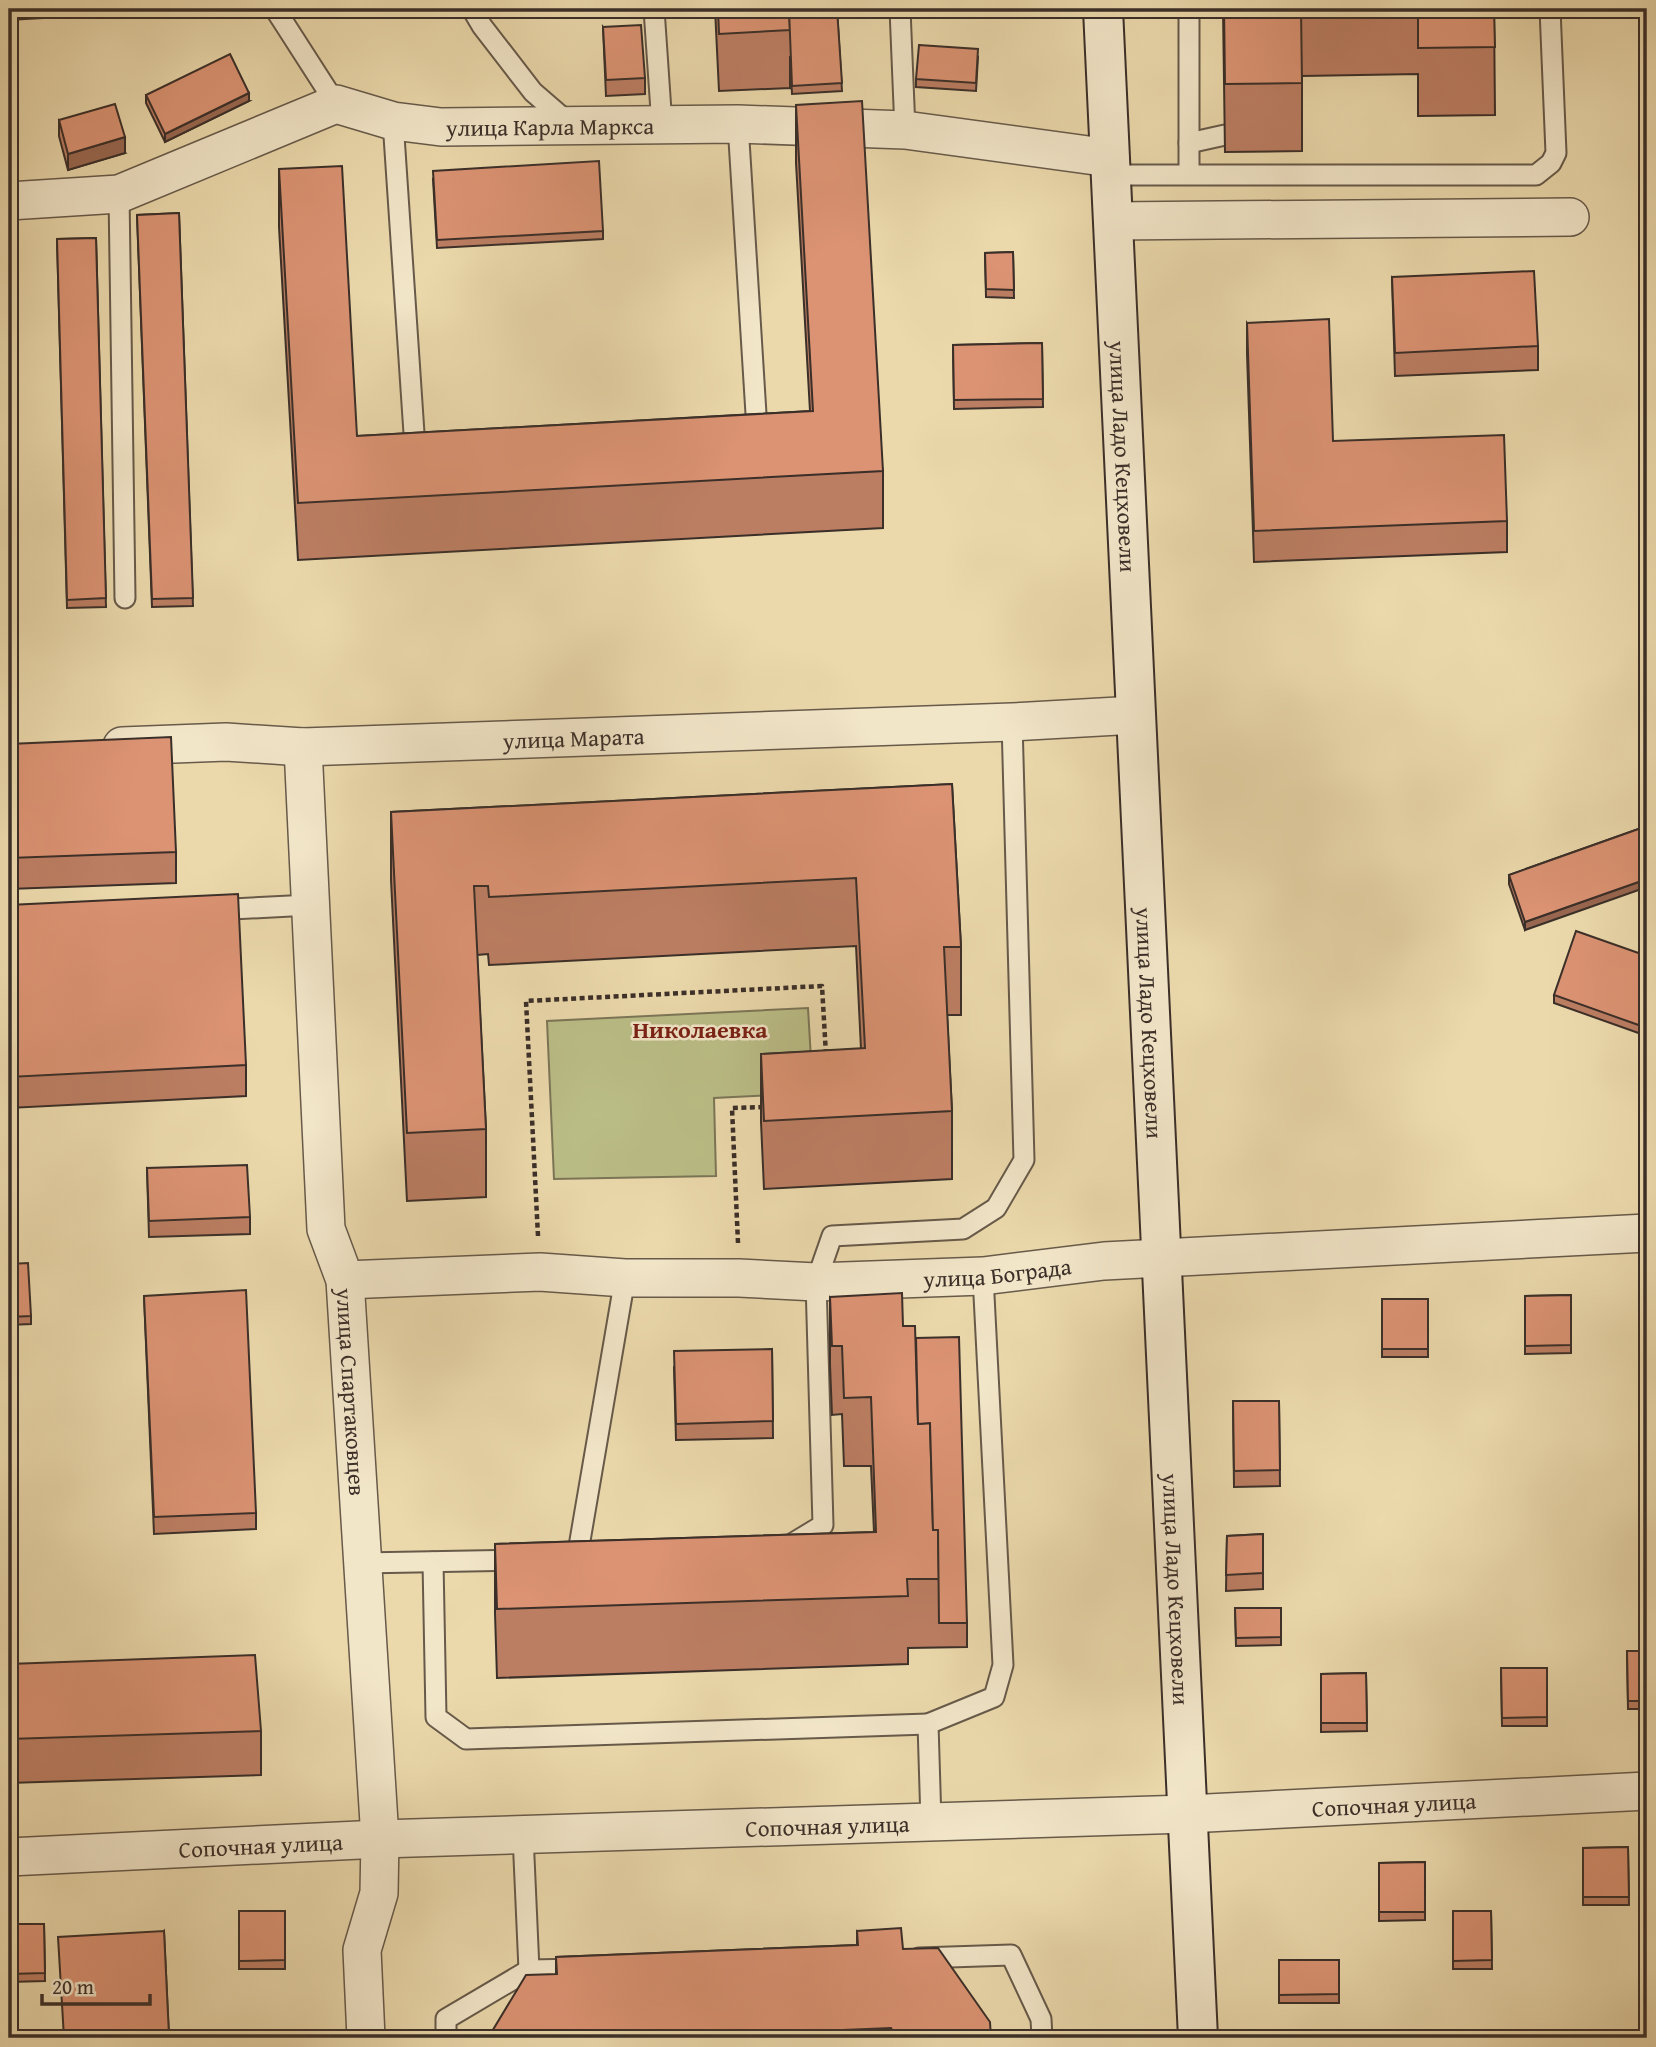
<svg xmlns="http://www.w3.org/2000/svg" width="1656" height="2047" font-family="'Gentium Book Plus',serif">
<rect width="100%" height="100%" fill="#ebd9ac"/>
<filter id="stains"><feTurbulence type="fractalNoise" baseFrequency=".00286" numOctaves="4"/><feColorMatrix values="0 0 0 0 .2 0 0 0 0 .09 0 0 0 0 .02 0 0 0 .5 -.17"/></filter>
<radialGradient id="worn" r=".72"><stop offset=".6" stop-color="#630" stop-opacity="0"/><stop offset="1" stop-color="#630" stop-opacity=".3"/></radialGradient>
<path fill="#bbbe87" stroke="#7b7658" stroke-width="2" d="M808,1008L813,1093L714,1098L716,1176L554,1179L547,1021Z"/>
<g fill="none" stroke-linecap="round" stroke-linejoin="round">
<defs>
<g id="lane">
<path d="M275,9L336,104"/>
<path d="M472,9L482,26L533,92L570,124"/>
<path d="M654,9L662,126"/>
<path d="M900,9L905,130"/>
<path d="M1189,9V173"/>
<path d="M393,121L415,448L423,456"/>
<path d="M738,124L757,430L749,435"/>
<path d="M1189,143L1225,135"/>
<path d="M1110,175H1536L1551,163L1556,153L1550,9"/>
<path d="M119,194L125,598"/>
<path d="M213,910L310,905"/>
<path d="M785,1548L823,1525L816,1282L832,1236L963,1229L996,1208L1024,1160L1012,722"/>
<path d="M577,1558L625,1278"/>
<path d="M433,1562L436,1717L466,1739L928,1724"/>
<path d="M362,1563L519,1560"/>
<path d="M931,1822L928,1724L994,1697L1003,1665L983,1276"/>
<path d="M523,1835L529,1970L581,1969"/>
<path d="M919,1958L1011,1955L1041,2019L1042,2038"/>
<path d="M446,2038V2019L529,1970"/>
</g>
<g id="street">
<path id="s1" d="M9,201L119,194L336,104L393,121L441,127L738,124L905,130L1110,158"/>
<path d="M1113,221L1570,217"/>
<path id="s2" d="M122,746L226,742L303,747L1012,722L1136,715"/>
<path id="s3" d="M303,747L326,1229L345,1280L380,1839L379,1893L362,1950L366,2038"/>
<path id="s4" d="M345,1280L540,1272L625,1278H739L816,1282L983,1276L1104,1261L1647,1233"/>
<path id="s5" d="M9,1857L380,1839L1187,1814L1647,1791"/>
</g>
<g id="secondary">
<path id="s6" d="M1103,9L1198,2038"/>
</g>
</defs>
<use href="#lane" stroke="#675a4a" stroke-width="23"/>
<use href="#street" stroke="#675a4a" stroke-width="40"/>
<use href="#secondary" stroke="#3b2f29" stroke-width="42"/>
<g stroke="#3b2f29" stroke-width="4.5" stroke-dasharray="5 3.5" stroke-linecap="butt">
<path d="M538,1236L526,1001L822,986L826,1055"/>
<path d="M738,1243L732,1108L767,1107"/>
</g>
<use href="#lane" stroke="#f2e6c9" stroke-width="19"/>
<use href="#street" stroke="#f2e6c9" stroke-width="37"/>
<use href="#secondary" stroke="#f2e6c9" stroke-width="38"/>
</g>
<g fill="#bc7e63" stroke="#3b2f29" stroke-width="2">
<path d="M9,9H204L9,20Z"/>
<path d="M715,9H837L842,91L792,94L790,56V88L719,91Z"/>
<path d="M1223,9H1494L1495,115L1418,116V74L1302,76V151L1225,152Z"/>
<path d="M603,27L645,78V94L606,96Z"/>
<path d="M978,57L976,91L916,87V79Z"/>
<path d="M146,95L249,101L165,142L146,103Z"/>
<path d="M796,105L883,471V528L298,560L279,227V169L357,436L810,411L796,163Z"/>
<path d="M59,120L125,153L68,170L59,136Z"/>
<path d="M433,179L603,231V239L437,248Z"/>
<path d="M179,213L193,606L152,607L137,215Z"/>
<path d="M96,238L106,607L67,608L57,239Z"/>
<path d="M1013,252L1014,298L986,297L985,253Z"/>
<path d="M1392,277L1538,346V370L1395,376Z"/>
<path d="M1247,323L1333,441L1507,521V552L1254,562L1247,354Z"/>
<path d="M1042,343L1043,407L954,409L953,345Z"/>
<path d="M9,744L176,852V883L9,889Z"/>
<path d="M952,784L961,947V1015H947L952,1111V1179L764,1189L761,1122V1054L861,1049L856,946L489,965L488,954L477,955L486,1129V1197L407,1201L391,880V812Z"/>
<path d="M1647,826L1525,930L1509,884V875Z"/>
<path d="M9,905L246,1065V1096L9,1108Z"/>
<path d="M1647,956V1036L1554,1003V995Z"/>
<path d="M147,1168L250,1217V1234L149,1237Z"/>
<path d="M9,1264L31,1316V1324L9,1325Z"/>
<path d="M1571,1295V1353L1525,1354V1296Z"/>
<path d="M144,1296L256,1513V1529L154,1534Z"/>
<path d="M830,1297L903,1326L916,1338L967,1623V1647L908,1648V1664L497,1678L495,1613V1544L874,1532L871,1466H844L842,1414L832,1415L830,1365Z"/>
<rect x="1382" y="1299" width="46" height="58"/>
<path d="M772,1349L773,1438L676,1440L674,1367Z"/>
<path d="M1233,1401H1279L1280,1486L1234,1487Z"/>
<path d="M1263,1534V1589L1226,1591L1227,1536Z"/>
<path d="M1235,1608H1281V1645L1236,1646Z"/>
<path d="M1627,1651H1647V1709H1628Z"/>
<path d="M9,1664L261,1731V1775L9,1783Z"/>
<path d="M1501,1668H1547V1726H1502Z"/>
<path d="M1366,1673L1367,1731L1321,1732V1674Z"/>
<path d="M1628,1847L1629,1905H1583V1848Z"/>
<path d="M1425,1862V1920L1379,1921V1863Z"/>
<rect x="239" y="1911" width="46" height="58"/>
<path d="M1453,1911H1491L1492,1969H1453Z"/>
<path d="M9,1924H44L45,1981L9,1982Z"/>
<path d="M164,1931L169,2038H64Z"/>
<path d="M857,1931L903,1949L991,2038H488L556,1974V1957L857,1945Z"/>
<rect x="1279" y="1960" width="60" height="43"/>
</g>
<g fill="#996750" stroke="#3b2f29" stroke-width="2">
<path d="M249,93V101L165,142V134Z"/>
<path d="M125,137V153L68,170V154Z"/>
<path d="M1647,879V887L1525,930V922Z"/>
</g>
<g fill="#db9373" stroke="#3b2f29" stroke-width="2">
<path d="M718,9H789L790,30L719,34Z"/>
<path d="M789,9H837L842,83L792,86Z"/>
<path d="M1224,9H1301L1302,83L1225,84Z"/>
<path d="M1418,9H1494L1495,47L1418,48Z"/>
<path d="M641,25L645,78L606,80L603,27Z"/>
<path d="M919,45L978,49L976,83L916,79Z"/>
<path d="M230,54L249,93L165,134L146,95Z"/>
<path d="M862,101L883,471L298,503L279,169L342,166L357,436L813,411L796,105Z"/>
<path d="M115,104L125,137L68,154L59,120Z"/>
<path d="M599,161L603,231L437,240L433,171Z"/>
<path d="M179,213L193,598L152,599L137,215Z"/>
<path d="M96,238L106,598L67,600L57,239Z"/>
<path d="M1013,252L1014,290L986,289L985,253Z"/>
<path d="M1534,271L1538,346L1395,353L1392,277Z"/>
<path d="M1329,319L1333,441L1504,435L1507,521L1254,531L1247,323Z"/>
<path d="M1042,343L1043,399L954,400L953,345Z"/>
<path d="M171,737L176,852L9,858V744Z"/>
<path d="M952,784L961,947H944L952,1111L764,1121L761,1054L865,1048L856,878L489,897L488,886H474L486,1129L407,1133L391,812Z"/>
<path d="M1647,826V879L1525,922L1509,875Z"/>
<path d="M238,894L246,1065L9,1077V905Z"/>
<path d="M1576,931L1647,956V1028L1554,995Z"/>
<path d="M247,1165L250,1217L149,1221L147,1168Z"/>
<path d="M28,1263L31,1316L9,1317V1264Z"/>
<path d="M1646,1284H1647V1333Z"/>
<path d="M246,1290L256,1513L154,1517L144,1296Z"/>
<path d="M902,1293L903,1326H915L918,1424L930,1423L933,1530H938L939,1579H907L908,1596L497,1609L495,1544L876,1532L871,1397L844,1398L842,1346H832L830,1297Z"/>
<path d="M1571,1295V1345L1525,1346V1296Z"/>
<rect x="1382" y="1299" width="46" height="50"/>
<path d="M959,1337L967,1623H939L938,1530H933L930,1423L918,1424L916,1338Z"/>
<path d="M772,1349L773,1421L676,1424L674,1351Z"/>
<path d="M1233,1401H1279L1280,1470L1234,1471Z"/>
<path d="M1263,1534V1573L1226,1575L1227,1536Z"/>
<path d="M1235,1608H1281V1637L1236,1638Z"/>
<path d="M1627,1651H1647V1701H1628Z"/>
<path d="M255,1655L261,1731L9,1739V1664Z"/>
<path d="M1501,1668H1547V1717L1502,1718Z"/>
<path d="M1366,1673L1367,1723H1321V1674Z"/>
<path d="M1628,1847L1629,1897H1583V1848Z"/>
<path d="M1425,1862V1912H1379V1863Z"/>
<path d="M239,1911H285V1960L239,1961Z"/>
<path d="M1453,1911H1491L1492,1960L1453,1961Z"/>
<path d="M9,1924H44L45,1973L9,1974Z"/>
<path d="M901,1928L903,1949L938,1948L990,2022L991,2038H897L891,2028L640,2038H488L526,1975L557,1974L556,1957L858,1945L857,1931Z"/>
<path d="M164,1931L169,2035L115,2038H64L58,1937Z"/>
<path d="M1279,1960H1339V1994L1279,1995Z"/>
</g>
<g text-anchor="middle" dominant-baseline="central" stroke-width="5" stroke-linejoin="round" paint-order="stroke">
<g font-size="23" fill="#3b2f29" stroke="#f2e6c9">
<text stroke="none"><textPath href="#s1" startOffset="562">улица Карла Маркса</textPath></text>
<text stroke="none"><textPath href="#s6" startOffset="448">улица Ладо Кецховели</textPath></text>
<text stroke="none"><textPath href="#s2" startOffset="452">улица Марата</textPath></text>
<text stroke="none"><textPath href="#s6" startOffset="1015">улица Ладо Кецховели</textPath></text>
<text stroke="none"><textPath href="#s4" startOffset="653">улица Бограда</textPath></text>
<text stroke="none"><textPath href="#s3" startOffset="649">улица Спартаковцев</textPath></text>
<text stroke="none"><textPath href="#s6" startOffset="1582">улица Ладо Кецховели</textPath></text>
<text stroke="none"><textPath href="#s5" startOffset="1386">Сопочная улица</textPath></text>
<text stroke="none"><textPath href="#s5" startOffset="819">Сопочная улица</textPath></text>
<text stroke="none"><textPath href="#s5" startOffset="252">Сопочная улица</textPath></text>
</g>
<g font-size="24" font-weight="bold" fill="#7a1f14" stroke="#f2e6c9">
<text x="700" y="1029">Николаевка</text>
</g>
</g>
<rect width="1656" height="2047" fill="none" stroke="#ebd9ac" stroke-width="35"/>
<rect x="10" y="10" width="1635" height="2026" fill="none" stroke="#3b2f29" stroke-width="3.5"/>
<rect x="18" y="18" width="1621" height="2012" fill="none" stroke="#3b2f29" stroke-width="2"/>
<path d="M42 1994v10h108v-10" fill="none" stroke="#3b2f29" stroke-width="3.5"/>
<text x="52" y="1994" font-size="21" fill="#3b2f29" stroke="#f2e6c9" stroke-width="5" paint-order="stroke">20 m</text>
<rect width="100%" height="100%" filter="url(#stains)"/>
<rect width="100%" height="100%" fill="url(#worn)"/>
</svg>
